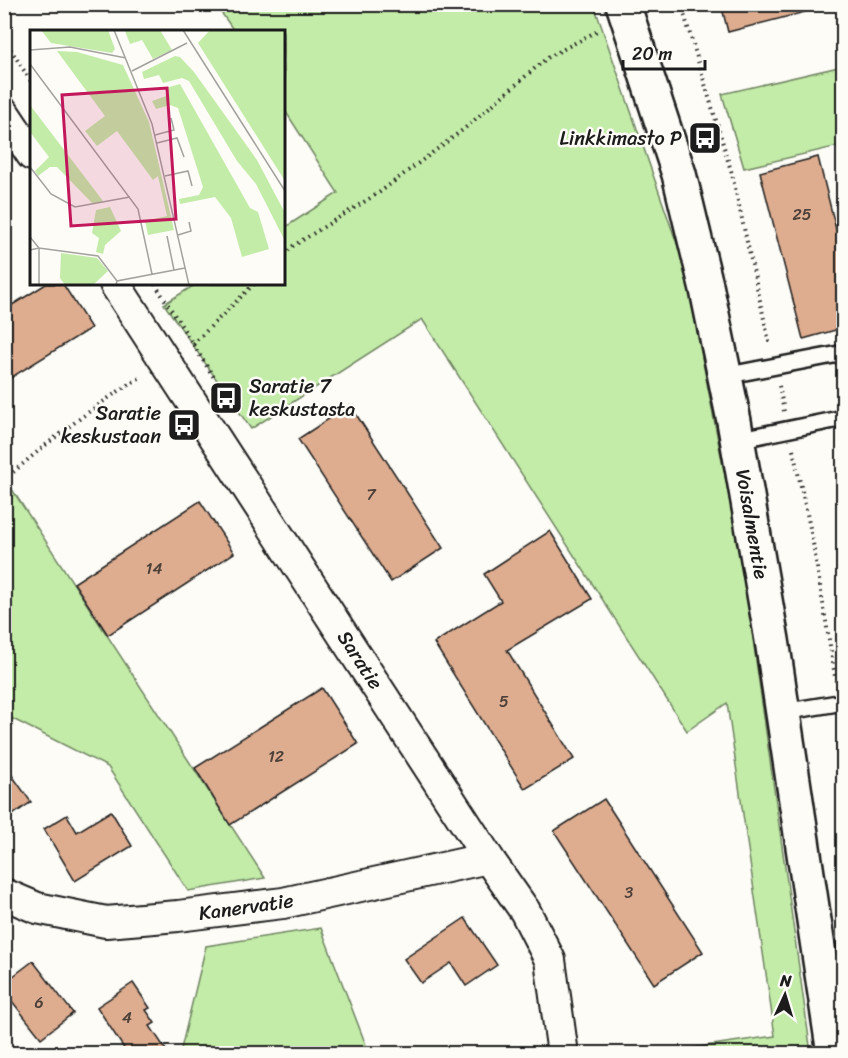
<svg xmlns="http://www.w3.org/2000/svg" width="848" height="1058" font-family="Sriracha,sans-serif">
<rect width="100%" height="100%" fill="#fdfcf7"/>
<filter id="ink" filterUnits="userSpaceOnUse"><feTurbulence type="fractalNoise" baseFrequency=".0167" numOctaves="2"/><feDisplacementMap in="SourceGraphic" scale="12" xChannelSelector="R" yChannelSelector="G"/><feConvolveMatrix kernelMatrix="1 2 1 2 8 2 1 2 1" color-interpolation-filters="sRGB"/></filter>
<g filter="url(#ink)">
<g fill="#c3eca8" stroke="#708462" stroke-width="1.5">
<path d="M216,5H594L684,264L744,575L811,1053H656L775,1036L727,703L687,731L422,319L251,429L164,304L196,284H284V228L338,193L284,109V32L234,31Z"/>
<path d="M843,66V145L744,168L722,94Z"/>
<path d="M4,477L265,878L188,891L108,767L5,715Z"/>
<path d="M321,928L369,1053H180L206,946Z"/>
</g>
<g fill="#dead90" stroke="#1c1c1c" stroke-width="1.5">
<path d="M721,4H804L805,12L728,32Z"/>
<path d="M818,157L843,257V328L803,339L760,172Z"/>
<path d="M46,284H63L91,328L4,382V310Z"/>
<path d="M350,405L443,548L391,582L298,439Z"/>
<path d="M200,501L234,553L108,635L74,583Z"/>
<path d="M550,531L592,599L507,650L574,759L525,789L434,643L501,601L484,574Z"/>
<path d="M322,688L358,744L230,825L195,768Z"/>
<path d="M4,764L31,802L4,821Z"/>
<path d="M604,799L703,952L654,984L554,831Z"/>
<path d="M111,811L132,846L75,881L44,829L67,815L77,832Z"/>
<path d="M465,918L497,965L466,986L451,963L421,983L404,959Z"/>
<path d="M33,961L73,1013L41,1038L4,991V983Z"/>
<path d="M133,983L150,1008L146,1010L155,1023L150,1026L168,1053H127L97,1007Z"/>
</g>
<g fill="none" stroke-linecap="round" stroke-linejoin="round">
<defs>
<g id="service">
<path d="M724,376L844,353"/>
<path d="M737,440L844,418"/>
<path d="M783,712L844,702"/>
</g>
<g id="minor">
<path d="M4,113L32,155"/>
<path d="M115,284L488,858L525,911L550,960L563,1054"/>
<path d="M4,894L37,908L106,922L178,916L283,903L488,858"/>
</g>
<path id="tertiary" d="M623,4L679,174L706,285L734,421L772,640L834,1054"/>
</defs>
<use href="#service" stroke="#1c1c1c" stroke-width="20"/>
<use href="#minor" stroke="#1c1c1c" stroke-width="34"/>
<use href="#tertiary" stroke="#1c1c1c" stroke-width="38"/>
<g stroke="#1c1c1c" stroke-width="4" stroke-dasharray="1.5 4.5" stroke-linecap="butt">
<path d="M681,4L732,174L770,346"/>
<path d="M4,39L32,83"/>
<path d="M284,255L293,246L380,192L464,129L547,58L599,30"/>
<path d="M155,284L230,403"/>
<path d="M193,344L254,284"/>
<path d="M779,386L784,411"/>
<path d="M793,450L812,537L836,682"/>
<path d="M4,480C48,442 92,407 141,377"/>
<path d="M842,722L844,735"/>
</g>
<use href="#service" stroke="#fdfcf7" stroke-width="15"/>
<use href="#minor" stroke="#fdfcf7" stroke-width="30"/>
<use href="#tertiary" stroke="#fdfcf7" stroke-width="33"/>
</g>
</g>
<defs>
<symbol id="bus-square" viewBox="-11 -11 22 22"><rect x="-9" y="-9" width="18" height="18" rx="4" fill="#1c1c1c" stroke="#fdfcf7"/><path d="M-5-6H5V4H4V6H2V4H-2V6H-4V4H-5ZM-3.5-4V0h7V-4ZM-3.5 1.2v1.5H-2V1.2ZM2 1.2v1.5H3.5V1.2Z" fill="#fff"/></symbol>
</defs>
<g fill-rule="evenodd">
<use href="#bus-square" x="686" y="119" width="38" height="38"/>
<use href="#bus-square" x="207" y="379" width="38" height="38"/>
<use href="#bus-square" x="165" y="406" width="38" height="38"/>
</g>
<g text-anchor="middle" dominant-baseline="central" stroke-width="5" stroke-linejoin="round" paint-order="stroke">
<g font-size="16" fill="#4c4039">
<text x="802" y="214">25</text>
<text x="371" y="494">7</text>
<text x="154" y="568">14</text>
<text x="504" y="701">5</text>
<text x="276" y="756">12</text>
<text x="629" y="892">3</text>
<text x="39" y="1002">6</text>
<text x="127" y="1017">4</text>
</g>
<g font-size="20" fill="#1c1c1c" stroke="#fdfcf7" text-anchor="end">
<text x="682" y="138">Linkkimasto P</text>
<text x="249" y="386" text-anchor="start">Saratie 7<tspan x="249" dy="23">keskustasta</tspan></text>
<text x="161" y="413">Saratie<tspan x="161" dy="23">keskustaan</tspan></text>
</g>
<g font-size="20" fill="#1c1c1c" stroke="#fdfcf7">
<text transform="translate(752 524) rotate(80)">Voisalmentie</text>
<text transform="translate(360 660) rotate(57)">Saratie</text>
<text transform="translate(246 907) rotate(-8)">Kanervatie</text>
</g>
</g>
<g transform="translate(30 30)">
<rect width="255" height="255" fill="#fdfcf7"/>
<path d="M11,0H78L85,19L82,23L21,13ZM87,0H130L142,20L123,29L112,10L100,14L95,1ZM180,0H255V151L168,13ZM27,21L47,22L93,35L119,92L144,200L118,205L115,191L137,186L128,146L123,150L87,101L67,116L55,101L75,86ZM145,26L150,27L164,42L227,130L255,183V211L226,154L207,131L159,51L152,48L133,53L129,45L114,49L112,42ZM150,54L220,178L228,182L239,219L212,227L201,188L185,167L150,174L149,169L169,165L173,157L148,78L140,75L126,79L122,71L139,65L136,58ZM0,75L73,171L63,174L27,137H20L8,146L5,141L19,127L0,102ZM80,177L91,201L75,215L73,224L66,222L69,208L62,203L66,180ZM31,223L67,228L78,241L63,255H35L30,248Z" fill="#c3eca8"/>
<path fill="none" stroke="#a3a29f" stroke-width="1.5" d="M84,0L122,94L159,255M153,0L255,161M0,20L40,17L96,28M0,34L108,179L122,244M102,41L157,13M125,105L144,100L141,88M127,113L147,108L154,127M0,137L21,164L45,177L100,167M135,146L158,141L162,156M148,205L161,201L159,192M137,206L144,240M0,207L9,218V255M0,220L9,218L68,226L87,251M86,255L87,251L155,238"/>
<path fill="#c2185b" fill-opacity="0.15" stroke="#c2185b" stroke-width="3" d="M137,58L146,189L41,196L32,65Z"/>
<rect width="255" height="255" fill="none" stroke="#1c1c1c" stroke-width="3"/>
</g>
<rect width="848" height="1058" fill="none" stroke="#fdfcf7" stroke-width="24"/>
<rect x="12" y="12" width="824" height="1034" fill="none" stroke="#1c1c1c" stroke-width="2" filter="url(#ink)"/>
<g transform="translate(785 995) rotate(4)" stroke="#fdfcf7" stroke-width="4.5" paint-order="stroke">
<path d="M0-4.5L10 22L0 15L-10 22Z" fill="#1c1c1c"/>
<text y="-9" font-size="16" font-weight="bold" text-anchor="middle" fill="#1c1c1c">N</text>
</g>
<path d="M623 60v9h82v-9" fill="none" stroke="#1c1c1c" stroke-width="3"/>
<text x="632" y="60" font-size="18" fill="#1c1c1c" stroke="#fdfcf7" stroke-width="4.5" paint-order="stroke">20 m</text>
</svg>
